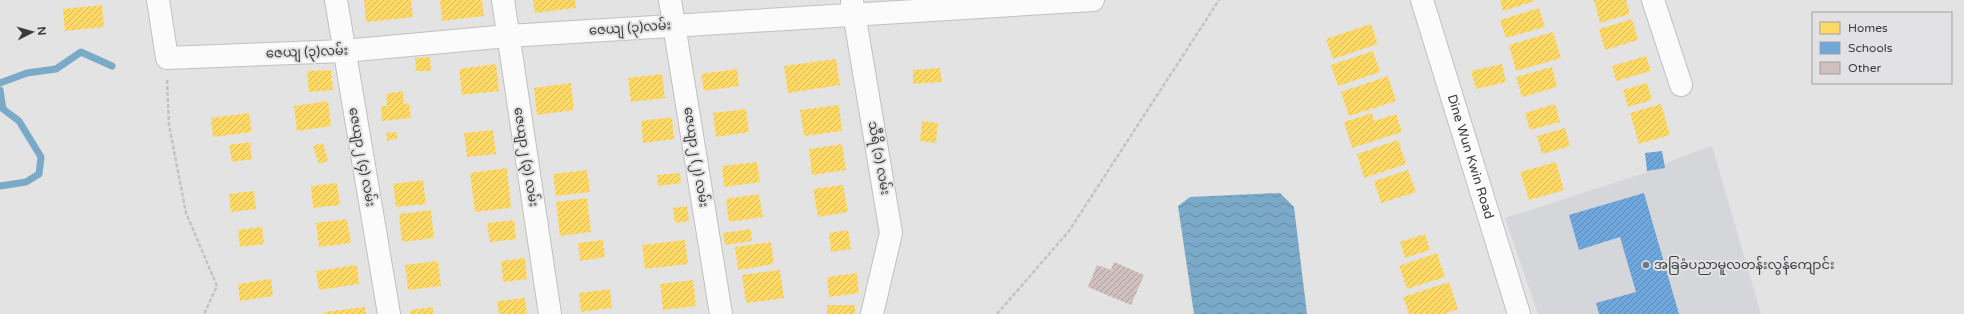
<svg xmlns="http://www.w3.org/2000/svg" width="1964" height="314" font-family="'Varela Round','Noto Sans Myanmar',sans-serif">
<defs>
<pattern id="water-waves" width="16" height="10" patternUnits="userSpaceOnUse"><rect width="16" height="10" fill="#7aaac8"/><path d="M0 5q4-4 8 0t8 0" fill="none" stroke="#658ca4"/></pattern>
<pattern id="homes-hatch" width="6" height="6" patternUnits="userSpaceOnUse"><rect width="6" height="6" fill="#ffd966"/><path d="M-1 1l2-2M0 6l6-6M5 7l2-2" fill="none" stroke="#dbbb59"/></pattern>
<pattern id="schools-hatch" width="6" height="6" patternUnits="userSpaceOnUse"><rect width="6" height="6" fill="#6fa8dc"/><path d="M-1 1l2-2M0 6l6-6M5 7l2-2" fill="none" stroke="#5c8ab4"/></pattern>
<pattern id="building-hatch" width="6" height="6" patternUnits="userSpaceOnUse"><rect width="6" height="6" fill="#d0c1bf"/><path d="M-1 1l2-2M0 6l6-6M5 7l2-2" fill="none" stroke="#aa9e9c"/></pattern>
</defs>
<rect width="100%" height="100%" fill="#e3e3e3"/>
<path fill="#d5d6da" d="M1712,146L1761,314H1538L1505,218L1645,173L1673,160Z"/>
<path fill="url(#water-waves)" d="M1280,193L1294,207L1307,314H1194L1178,206L1190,197Z"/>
<g fill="url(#homes-hatch)">
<path d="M364,0H411L413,17L366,22Z"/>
<path d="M440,0H482L484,16L442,21Z"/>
<path d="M533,0H575L576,8L535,13Z"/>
<path d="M1500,0H1534L1535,1L1503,11Z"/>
<path d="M1594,0H1626L1630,14L1600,23Z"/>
<path d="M102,5L104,27L65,31L63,9Z"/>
<path d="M1539,8L1545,27L1506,38L1500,20Z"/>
<path d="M1632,19L1638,40L1605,50L1599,29Z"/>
<path d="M1371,24L1378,44L1333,59L1326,39Z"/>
<path d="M1553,32L1561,58L1516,71L1509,45Z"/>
<path d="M1373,51L1380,72L1338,86L1331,65Z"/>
<path d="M1646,56L1651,71L1616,81L1612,66Z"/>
<path d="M430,57L431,71H416L415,58Z"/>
<path d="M836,59L840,85L788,93L784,66Z"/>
<path d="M496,64L499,91L462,95L459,69Z"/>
<path d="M1502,64L1506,82L1476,89L1471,71Z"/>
<path d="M1552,67L1557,87L1522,97L1516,77Z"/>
<path d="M940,68L942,82L913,84V70Z"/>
<path d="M737,69L739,86L704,91L701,74Z"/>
<path d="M331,70L333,90L309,92L307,71Z"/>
<path d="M662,74L665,98L631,102L628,78Z"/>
<path d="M1388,76L1396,101L1349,116L1341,92Z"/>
<path d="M571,83L574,110L537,115L534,88Z"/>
<path d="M1647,83L1652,100L1628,107L1623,90Z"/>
<path d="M403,91L404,104L409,103L411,118L382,121L381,106H387L386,94Z"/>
<path d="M328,101L331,126L297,131L294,106Z"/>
<path d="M1555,104L1560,122L1530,130L1525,113Z"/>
<path d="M1661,104L1670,135L1639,144L1630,113Z"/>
<path d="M839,105L842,131L804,136L800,110Z"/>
<path d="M746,109L749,132L716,137L713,113Z"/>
<path d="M249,113L252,132L213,137L211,118Z"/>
<path d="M1372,113L1374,121L1396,114L1402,132L1352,148L1344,122Z"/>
<path d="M672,117L674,139L643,143L641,121Z"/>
<path d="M922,121L938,123L936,143L920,141Z"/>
<path d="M1565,128L1570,146L1542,154L1537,136Z"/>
<path d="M493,130L496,154L467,157L464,133Z"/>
<path d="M396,132L398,138L387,141L386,133Z"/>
<path d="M1398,140L1406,164L1364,178L1357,154Z"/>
<path d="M250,142L252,159L232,162L229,145Z"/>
<path d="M323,143L328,161L319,164L313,146Z"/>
<path d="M842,144L846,170L812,175L809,149Z"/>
<path d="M757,162L760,182L724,187L722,166Z"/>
<path d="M1556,162L1564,190L1529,200L1520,172Z"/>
<path d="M507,168L511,208L475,212L470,173Z"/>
<path d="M587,170L590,192L556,196L553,174Z"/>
<path d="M1408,170L1416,192L1381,203L1374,181Z"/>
<path d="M680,173L681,183L658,186L657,175Z"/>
<path d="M423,180L426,204L396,207L393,184Z"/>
<path d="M337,183L340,205L313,208L311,186Z"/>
<path d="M843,185L848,212L818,217L813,189Z"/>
<path d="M254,191L256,209L231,212L229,194Z"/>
<path d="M759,194L763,217L729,222L726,199Z"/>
<path d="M587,198L591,232L560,236L556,202Z"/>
<path d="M687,206L689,221L675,223L673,208Z"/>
<path d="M431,210L434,238L402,242L399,214Z"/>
<path d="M347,219L351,243L319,247L316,223Z"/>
<path d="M514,220L516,239L490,242L487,223Z"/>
<path d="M262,227L264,244L240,247L238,230Z"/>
<path d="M751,229L752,241L725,245L723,233Z"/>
<path d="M848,230L851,249L831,252L829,233Z"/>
<path d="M1425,234L1430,250L1405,258L1400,242Z"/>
<path d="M603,240L605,257L580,261L578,243Z"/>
<path d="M685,240L688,264L645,269L642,245Z"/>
<path d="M771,242L774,264L738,270L735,247Z"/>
<path d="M1437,253L1445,277L1407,289L1399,266Z"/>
<path d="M525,258L527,279L503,282L501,261Z"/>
<path d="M438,261L441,286L408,290L405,265Z"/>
<path d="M357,265L359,284L319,290L316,271Z"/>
<path d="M780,270L784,298L746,303L742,275Z"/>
<path d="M857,273L859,293L829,297L827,277Z"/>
<path d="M271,279L273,296L240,301L238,284Z"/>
<path d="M693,280L696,306L663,310L660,284Z"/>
<path d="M1449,282L1458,309L1444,314H1409L1403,297Z"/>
<path d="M610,289L612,308L581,312L579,293Z"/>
<path d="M525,298L527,314H499L497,301Z"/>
<rect x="827" y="305" width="28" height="9"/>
<path d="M365,307L366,314H324V312Z"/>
<path d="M433,307V314H410V310Z"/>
</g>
<g fill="url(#schools-hatch)">
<path d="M1662,151L1665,168L1647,171L1645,153Z"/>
<path d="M1644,193L1679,314H1599L1596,303L1636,292L1620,237L1579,250L1569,215Z"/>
</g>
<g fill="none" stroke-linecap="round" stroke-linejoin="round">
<g stroke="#7aaac8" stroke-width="7">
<path d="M0,83L27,73L56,69L81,52L112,66"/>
<path d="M0,90L3,109L19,121L41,157L39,174L26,182L0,186"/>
</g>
</g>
<path fill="url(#building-hatch)" d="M1114,262L1144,275L1131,305L1088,287L1097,265L1111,270Z"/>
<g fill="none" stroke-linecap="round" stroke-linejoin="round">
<defs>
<g id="street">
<path d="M158,0L167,58L344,51L508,36L1093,0"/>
<path d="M336,0L389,314"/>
<path d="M503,0L550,314"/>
<path d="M670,0L721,314"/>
<path id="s1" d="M1422,0L1519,314"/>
<path d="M1653,0L1681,85"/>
<path d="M852,1L891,233L872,314"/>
</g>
</defs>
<use href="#street" stroke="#bfc0c0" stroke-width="24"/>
<g stroke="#c3c3c3" stroke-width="2.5" stroke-dasharray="4 2" stroke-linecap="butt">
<path d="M167,80L169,125L186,213L217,286L204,314"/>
<path d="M997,314L1069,231L1219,0"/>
</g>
<use href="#street" stroke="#fbfbfb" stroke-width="22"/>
</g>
<circle fill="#757676" stroke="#e2e2e4" stroke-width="1.5" cx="1646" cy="265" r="4"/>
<g text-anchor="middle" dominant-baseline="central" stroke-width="4" stroke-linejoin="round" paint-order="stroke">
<g font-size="13" fill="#3a3b3b" stroke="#e2e2e4">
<text transform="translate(630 28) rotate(-4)">ဇေယျ (၃)လမ်း</text>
<text transform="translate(307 52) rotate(-2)">ဇေယျ (၃)လမ်း</text>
<text transform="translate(362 157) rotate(80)">ဇေယျာ၂ (၄) လမ်း</text>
<text transform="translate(526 157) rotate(81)">ဇေယျာ၂ (၃) လမ်း</text>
<text transform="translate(696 157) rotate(81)">ဇေယျာ၂ (၂) လမ်း</text>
<text stroke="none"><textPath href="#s1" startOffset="164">Dine Wun Kwin Road</textPath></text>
<text transform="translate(879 158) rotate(80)">သီရိ (၁) လမ်း</text>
</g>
<g font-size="13" fill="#3a3b3b" stroke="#e2e2e4" text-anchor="start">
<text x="1654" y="265">အခြခံပညာမူလတန်းလွန်ကျောင်း</text>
</g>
</g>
<rect x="1812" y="12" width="140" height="72" fill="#e2e2e4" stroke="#9f9fa0"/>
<rect x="1820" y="22" width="20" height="12" fill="#ffd966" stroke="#9f9fa0"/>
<text x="1848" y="32" font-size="12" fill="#3a3b3b">Homes</text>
<rect x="1820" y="42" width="20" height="12" fill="#6fa8dc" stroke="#9f9fa0"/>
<text x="1848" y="52" font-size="12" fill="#3a3b3b">Schools</text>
<rect x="1820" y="62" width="20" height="12" fill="#d0c1bf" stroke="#9f9fa0"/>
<text x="1848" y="72" font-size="12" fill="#3a3b3b">Other</text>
<g transform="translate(32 32) rotate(84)" stroke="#e2e2e4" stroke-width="3" paint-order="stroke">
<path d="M0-3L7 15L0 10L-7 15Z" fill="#3a3b3b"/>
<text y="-6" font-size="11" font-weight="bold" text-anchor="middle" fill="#3a3b3b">N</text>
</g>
</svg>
